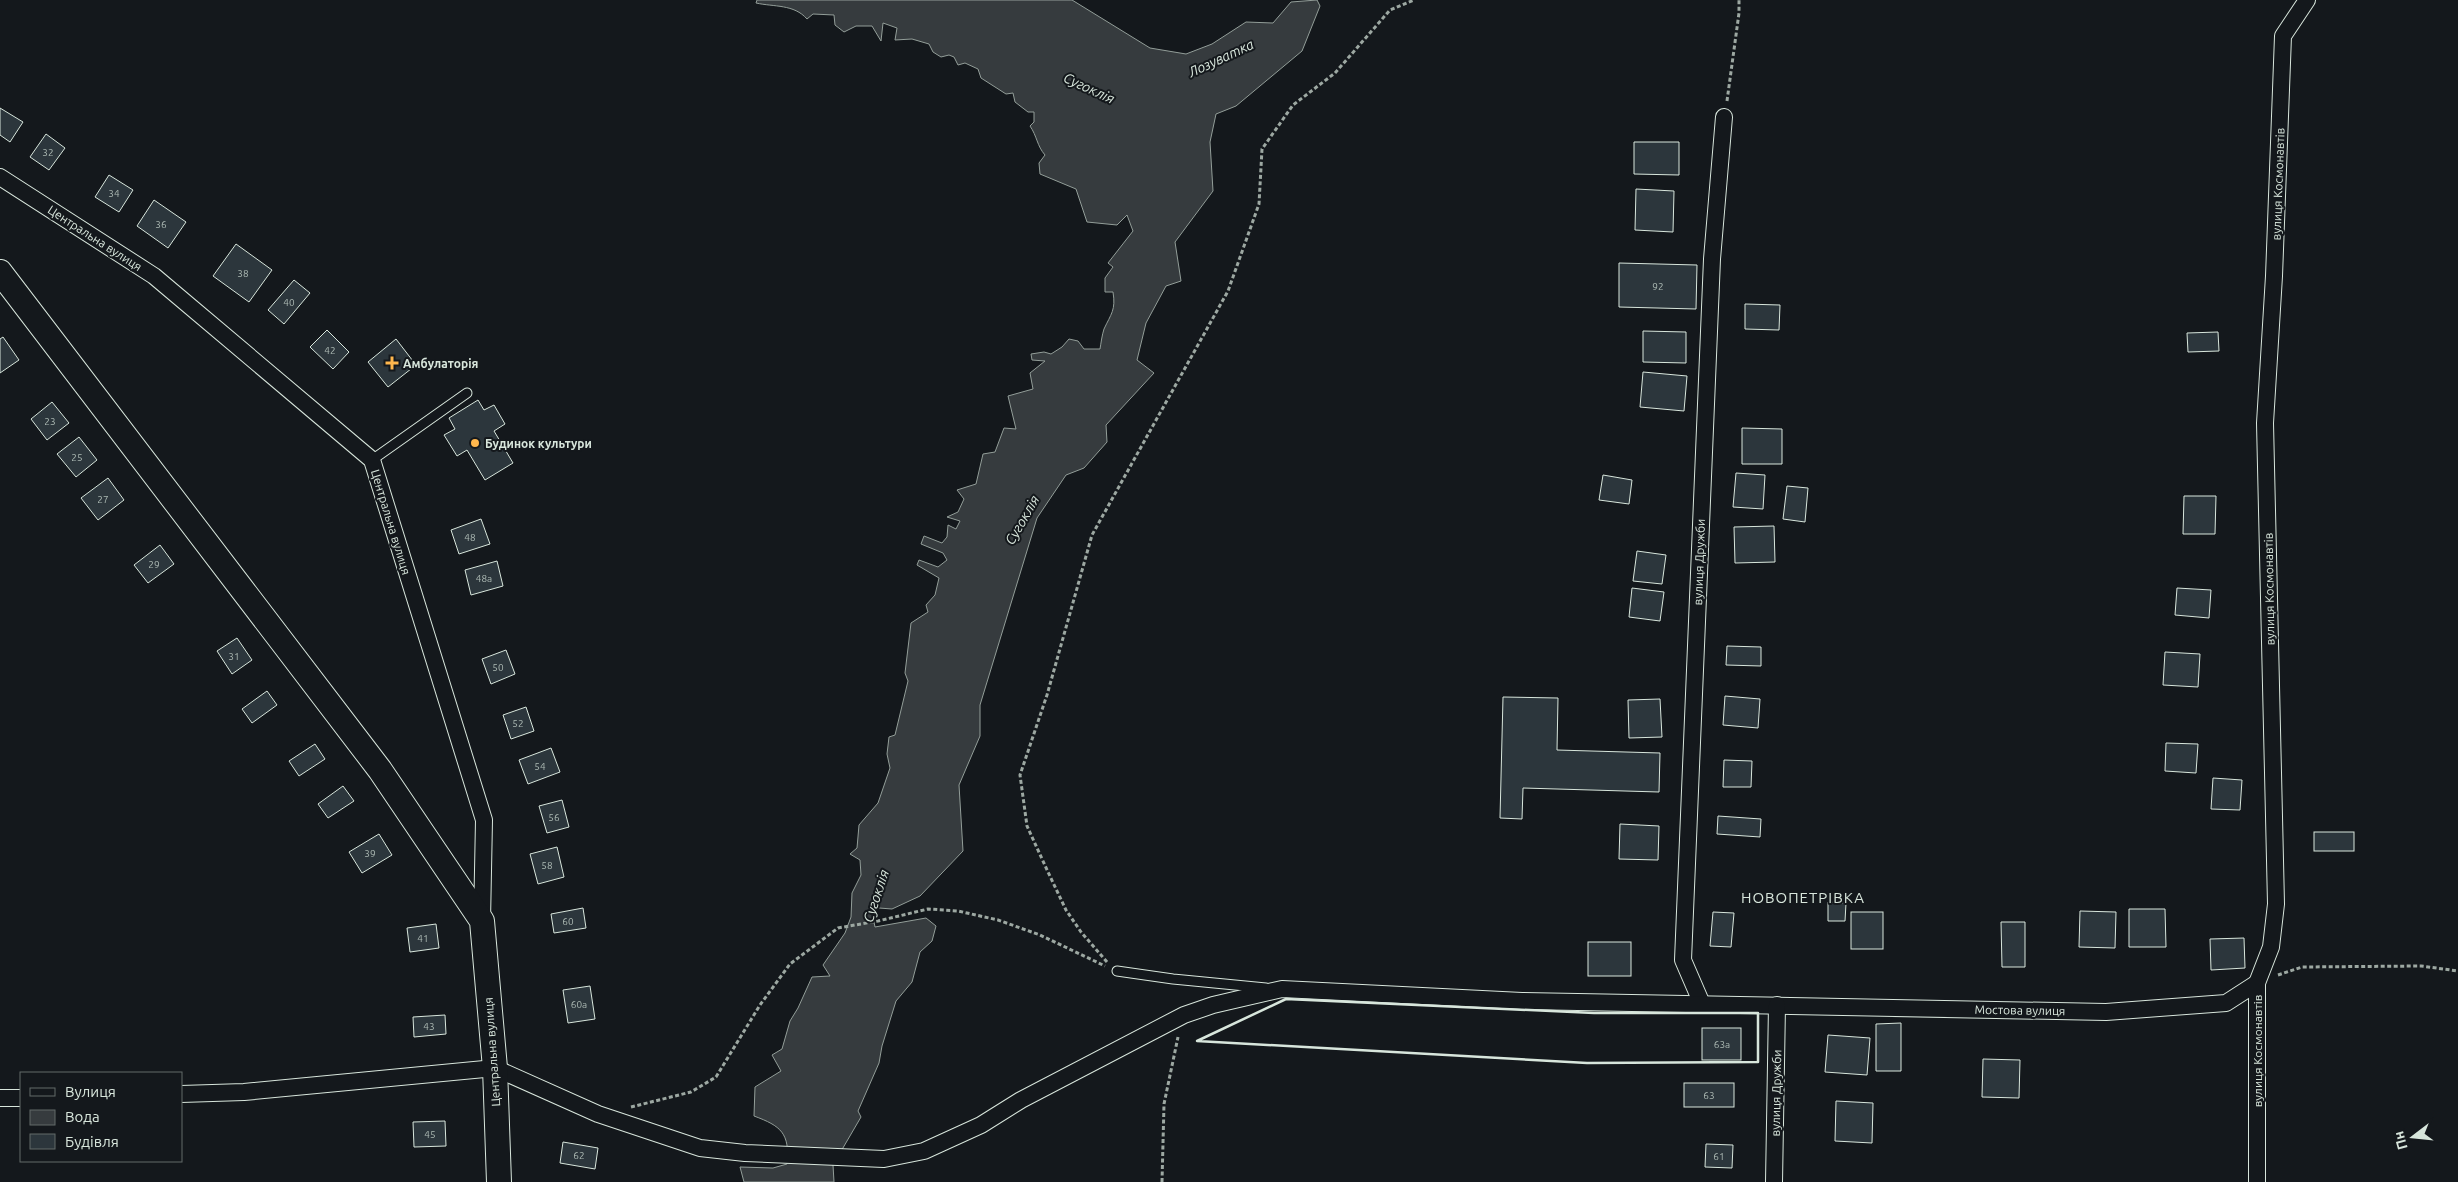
<svg xmlns="http://www.w3.org/2000/svg" width="2458" height="1182" font-family="Ubuntu,sans-serif">
<rect width="100%" height="100%" fill="#14181c"/>
<path fill="#363b3e" stroke="#939e99" d="M757,0H1072L1150,48L1186,54L1212,44L1246,22L1273,23L1291,2L1317,0L1320,6L1302,51L1236,106L1216,114L1210,142L1213,191L1175,242L1181,281L1166,286L1146,323L1137,360L1154,373L1106,425L1107,442L1084,468L1066,475L1037,518L980,705V736L959,785L963,851L920,896L892,909L879,908L872,912L875,927L926,918L936,926L932,941L920,952L912,982L896,1001L882,1046L879,1063L858,1111L861,1117L833,1165L834,1182H744L740,1167L773,1168L787,1164C790,1133 781,1126 754,1116L755,1087L781,1071L772,1055L782,1049L790,1021L798,1008L812,977L830,976L823,965L845,933L851,917L852,893L861,875L860,860L850,854L857,848L859,825L878,803L890,768L887,754L889,737L895,735L908,681L905,673L911,623L928,612L926,605L935,595L939,578L917,565L919,560L938,567L947,560L943,553L921,544L924,536L942,543L947,537L948,525L956,529L960,521L947,517L958,512L964,499L957,490L976,484L983,454L995,452L1004,428L1016,429L1008,396L1033,389L1030,373L1045,361L1032,360L1031,354L1044,352L1051,354L1062,347L1069,339L1078,341L1084,349H1100C1101,343 1102,335 1104,329C1111,314 1116,310 1113,292H1105V278L1113,267L1108,263L1133,231L1127,215L1117,225L1087,222L1076,189L1040,174L1039,163L1045,155C1037,146 1037,136 1030,126L1034,122V112H1028L1015,102L1013,93L1006,94L981,78L978,69L965,63L958,65L954,57L949,55L941,57L933,52L929,44L912,39L895,40L897,28L883,23L881,41L872,26H856L844,32L835,25L834,15L813,14L807,19C794,4 774,7 756,3Z"/>
<g fill="#2c363c" stroke="#d8e6dc">
<path d="M0,108L23,122L10,142L0,135Z"/>
<path d="M46,134L65,148L49,170L30,157Z"/>
<path d="M1634,142H1679V175L1634,174Z"/>
<path d="M109,175L133,190L119,212L95,197Z"/>
<path d="M1636,189L1674,191L1673,232L1635,230Z"/>
<path d="M154,200L186,222L168,248L137,226Z"/>
<path d="M236,244L272,270L249,302L213,276Z"/>
<path d="M1619,263L1697,265L1696,309L1619,307Z"/>
<path d="M294,280L310,293L284,324L268,310Z"/>
<path d="M1745,304L1780,305L1779,330L1745,329Z"/>
<path d="M327,330L349,352L333,369L310,347Z"/>
<path d="M1643,331L1686,332V363L1643,362Z"/>
<path d="M2218,332L2219,351L2188,352L2187,333Z"/>
<path d="M3,337L19,360L0,373V339Z"/>
<path d="M396,339L416,365L388,387L368,362Z"/>
<path d="M1643,372L1687,376L1684,411L1640,407Z"/>
<path d="M478,400L484,410L494,405L505,424L494,431L513,463L485,480L467,450L457,456L444,435L455,429L449,418Z"/>
<path d="M52,402L69,423L47,440L31,419Z"/>
<path d="M1742,428L1782,429V464H1742Z"/>
<path d="M79,437L97,460L76,477L57,454Z"/>
<path d="M1736,473L1765,475L1763,509L1733,507Z"/>
<path d="M1603,475L1632,480L1629,504L1599,500Z"/>
<path d="M108,478L124,500L98,520L81,498Z"/>
<path d="M1787,486L1808,488L1805,522L1783,519Z"/>
<path d="M2184,496H2216L2215,534H2183Z"/>
<path d="M481,519L490,544L459,554L451,530Z"/>
<path d="M1774,526L1775,562L1735,563L1734,527Z"/>
<path d="M160,545L174,564L148,583L134,565Z"/>
<path d="M1637,551L1666,555L1662,584L1633,581Z"/>
<path d="M497,561L503,586L471,595L465,570Z"/>
<path d="M1632,588L1664,592L1660,621L1629,617Z"/>
<path d="M2177,588L2211,590L2209,618L2175,615Z"/>
<path d="M237,638L252,660L232,674L217,651Z"/>
<path d="M1727,646L1761,647V666L1726,665Z"/>
<path d="M506,650L515,674L491,684L482,659Z"/>
<path d="M2165,652L2200,654L2198,687L2163,685Z"/>
<path d="M267,691L277,705L252,723L242,709Z"/>
<path d="M1725,696L1760,699L1758,728L1723,725Z"/>
<path d="M1503,697L1558,698L1557,750L1660,753L1659,792L1523,788L1522,819L1500,818Z"/>
<path d="M1660,699L1662,737L1629,738L1628,700Z"/>
<path d="M526,707L534,731L511,739L503,715Z"/>
<path d="M2166,743L2198,744L2196,773L2165,771Z"/>
<path d="M315,744L325,759L299,776L289,761Z"/>
<path d="M551,748L560,772L528,784L519,760Z"/>
<path d="M1724,760L1752,761L1751,787H1723Z"/>
<path d="M2213,778L2242,780L2240,810L2211,809Z"/>
<path d="M343,786L354,801L328,818L318,804Z"/>
<path d="M562,800L569,827L547,833L539,806Z"/>
<path d="M1718,816L1761,819L1760,837L1717,834Z"/>
<path d="M1620,824L1659,826L1658,860L1619,859Z"/>
<rect x="2314" y="832" width="40" height="19"/>
<path d="M379,834L392,855L362,873L349,852Z"/>
<path d="M557,847L564,877L538,884L530,854Z"/>
<path d="M1828,902L1846,903L1845,921H1828Z"/>
<path d="M583,908L586,928L554,933L551,914Z"/>
<path d="M2129,909H2165L2166,947H2129Z"/>
<path d="M2080,911L2116,912L2115,948L2079,947Z"/>
<path d="M1713,912L1734,913L1731,947L1710,946Z"/>
<rect x="1851" y="912" width="32" height="37"/>
<path d="M2001,922H2025V967H2002Z"/>
<path d="M436,924L439,948L410,952L407,928Z"/>
<path d="M2244,938L2245,968L2211,970L2210,939Z"/>
<rect x="1588" y="942" width="43" height="34"/>
<path d="M590,986L595,1019L568,1023L563,990Z"/>
<path d="M445,1015L446,1034L414,1037L413,1017Z"/>
<path d="M1901,1023V1071H1876V1024Z"/>
<rect x="1702" y="1028" width="39" height="32"/>
<path d="M1828,1035L1870,1038L1867,1075L1825,1072Z"/>
<path d="M1983,1059L2020,1060L2019,1098L1982,1097Z"/>
<rect x="1684" y="1083" width="50" height="24"/>
<path d="M1836,1101L1873,1103L1872,1143L1835,1141Z"/>
<path d="M445,1121L446,1146L414,1147L413,1122Z"/>
<path d="M563,1142L598,1148L595,1169L560,1163Z"/>
<path d="M1706,1144L1733,1145L1732,1168L1705,1167Z"/>
</g>
<g fill="none" stroke-linecap="round" stroke-linejoin="round">
<defs>
<g id="lane">
<path d="M372,460L467,393"/>
<path d="M1117,971L1173,979L1266,988"/>
</g>
<g id="street">
<path d="M0,177L154,276L372,460L484,820L482,921"/>
<path d="M1702,1004L1683,960L1712,259L1724,117"/>
<path d="M181,1094L244,1092L495,1068L598,1114L700,1148L745,1153L884,1159L924,1151L981,1125L1021,1100L1184,1015L1213,1005L1282,989L1522,1001L2106,1012L2226,1003L2257,983"/>
<path d="M0,1098H21"/>
<path d="M1774,1182L1777,1005"/>
<path d="M2257,1182V983L2271,947L2276,904L2265,423L2274,276L2283,36L2307,0"/>
</g>
<path id="secondary" d="M0,272L380,770L482,921L495,1068L499,1182"/>
</defs>
<use href="#lane" stroke="#d8e6dc" stroke-width="11"/>
<use href="#street" stroke="#d8e6dc" stroke-width="18"/>
<use href="#secondary" stroke="#d8e6dc" stroke-width="26"/>
<g stroke="#9da8a2" stroke-width="3" stroke-dasharray="4 2.5" stroke-linecap="butt">
<path d="M1727,101L1739,13V0"/>
<path d="M1107,962L1081,932L1066,910L1048,872L1027,826L1020,775L1047,695L1092,535L1228,291L1259,204L1262,149L1293,105L1335,73L1390,10L1414,0"/>
<path d="M2278,975L2302,967L2421,966L2458,971"/>
<path d="M631,1107L691,1092L716,1077L760,1005L790,964L838,928L878,921L928,909L958,911L998,920L1040,935L1105,966"/>
<path d="M1162,1182L1164,1104L1178,1037"/>
</g>
<use href="#lane" stroke="#14181c" stroke-width="9"/>
<use href="#street" stroke="#14181c" stroke-width="16"/>
<use href="#secondary" stroke="#14181c" stroke-width="24"/>
<path stroke="#d8e6dc" stroke-width="2.5" d="M1286,999L1594,1013H1758V1062L1587,1063L1197,1041Z"/>
</g>
<g fill="#ffb74d" stroke="#14181c" stroke-width="2">
<path d="M389.5 355.5h5v5h5v5h-5v5h-5v-5h-5v-5h5z"/>
<circle cx="475" cy="443" r="5"/>
</g>
<g text-anchor="middle" dominant-baseline="central" stroke-width="4" stroke-linejoin="round" paint-order="stroke">
<g font-size="10" fill="#adbab4">
<text x="48" y="152">32</text>
<text x="114" y="193">34</text>
<text x="161" y="224">36</text>
<text x="243" y="273">38</text>
<text x="1658" y="286">92</text>
<text x="289" y="302">40</text>
<text x="330" y="350">42</text>
<text x="50" y="421">23</text>
<text x="77" y="457">25</text>
<text x="103" y="499">27</text>
<text x="470" y="537">48</text>
<text x="154" y="564">29</text>
<text x="484" y="578">48а</text>
<text x="234" y="656">31</text>
<text x="498" y="667">50</text>
<text x="518" y="723">52</text>
<text x="540" y="766">54</text>
<text x="554" y="817">56</text>
<text x="370" y="853">39</text>
<text x="547" y="865">58</text>
<text x="568" y="921">60</text>
<text x="423" y="938">41</text>
<text x="579" y="1004">60а</text>
<text x="429" y="1026">43</text>
<text x="1722" y="1044">63а</text>
<text x="1709" y="1095">63</text>
<text x="430" y="1134">45</text>
<text x="579" y="1155">62</text>
<text x="1719" y="1156">61</text>
</g>
<g font-size="12" fill="#d8e6dc" stroke="#14181c">
<text transform="translate(2278 184) rotate(-88)">вулиця Космонавтів</text>
<text transform="translate(95 238) rotate(33)">Центральна вулиця</text>
<text transform="translate(391 522) rotate(73)">Центральна вулиця</text>
<text transform="translate(1699 562) rotate(-88)">вулиця Дружби</text>
<text transform="translate(2269 589) rotate(-91)">вулиця Космонавтів</text>
<text transform="translate(2020 1010) rotate(1)">Мостова вулиця</text>
<text transform="translate(2257 1051) rotate(-90)">вулиця Космонавтів</text>
<text transform="translate(492 1052) rotate(-94)">Центральна вулиця</text>
<text transform="translate(1776 1093) rotate(-89)">вулиця Дружби</text>
</g>
<g font-size="12" font-weight="bold" fill="#d8e6dc" stroke="#14181c" text-anchor="start">
<text x="403" y="363">Амбулаторія</text>
<text x="485" y="443">Будинок культури</text>
</g>
<g font-size="14" font-style="italic" fill="#d8e6dc" stroke="#14181c">
<text transform="translate(1221 58) rotate(-25)">Лозуватка</text>
<text transform="translate(1089 88) rotate(25)">Сугоклія</text>
<text transform="translate(1022 520) rotate(-60)">Сугоклія</text>
<text transform="translate(876 896) rotate(-72)">Сугоклія</text>
</g>
<g font-size="15" letter-spacing="1" fill="#d8e6dc" stroke="#14181c">
<text x="1803" y="897">НОВОПЕТРІВКА</text>
</g>
</g>
<rect x="20" y="1072" width="162" height="90" fill="#14181c" stroke="#626a69"/>
<rect x="30" y="1088" width="25" height="8" fill="#14181c" stroke="#626a69"/>
<text x="65" y="1097" font-size="15" fill="#d8e6dc">Вулиця</text>
<rect x="30" y="1110" width="25" height="15" fill="#363b3e" stroke="#626a69"/>
<text x="65" y="1122" font-size="15" fill="#d8e6dc">Вода</text>
<rect x="30" y="1134" width="25" height="15" fill="#2c363c" stroke="#626a69"/>
<text x="65" y="1147" font-size="15" fill="#d8e6dc">Будівля</text>
<g transform="translate(2413 1137) rotate(254)" stroke="#14181c" stroke-width="4" paint-order="stroke">
<path d="M0-4L9 19L0 12L-9 19Z" fill="#d8e6dc"/>
<text y="-8" font-size="14" font-weight="bold" text-anchor="middle" fill="#d8e6dc">Пн</text>
</g>
</svg>
